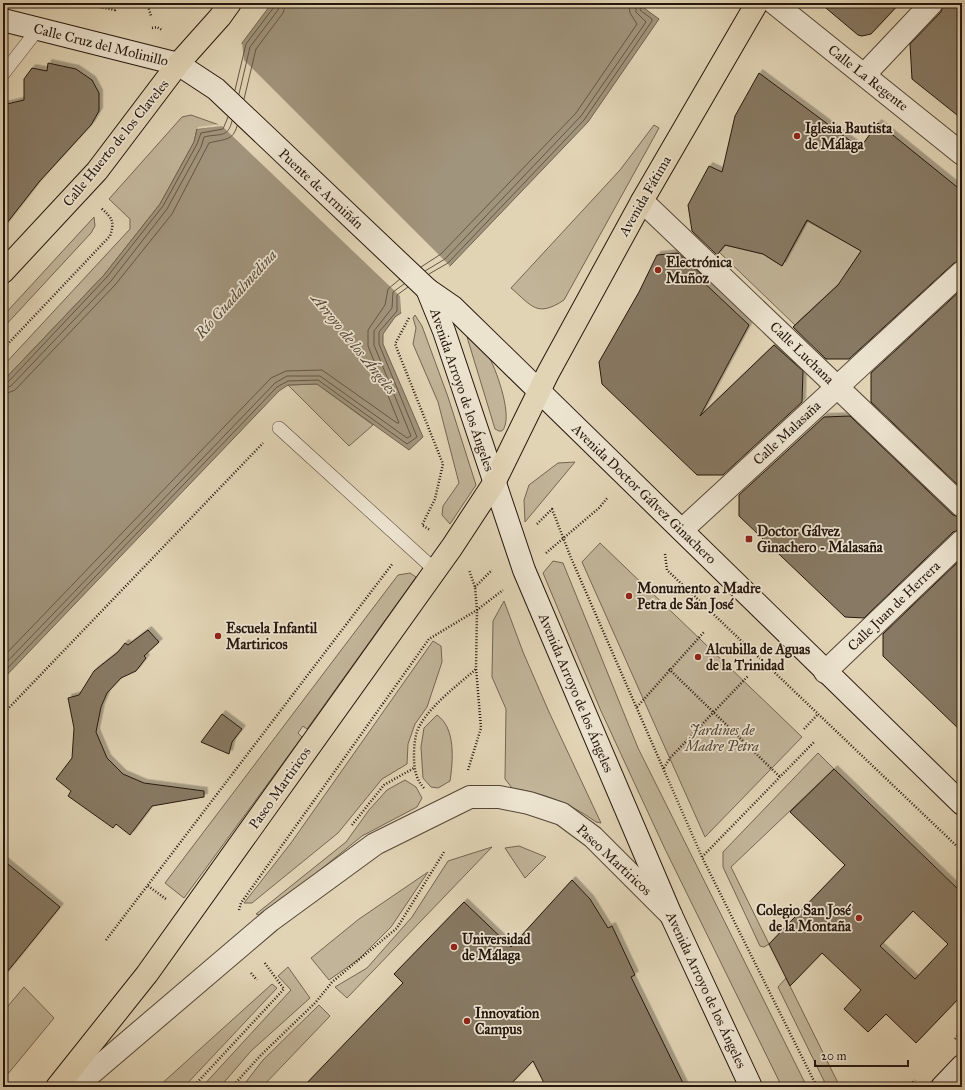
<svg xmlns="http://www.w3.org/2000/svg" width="965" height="1090" font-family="'IM FELL Great Primer',serif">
<defs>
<filter id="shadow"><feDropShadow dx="3.5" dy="-3.5" stdDeviation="0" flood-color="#0004"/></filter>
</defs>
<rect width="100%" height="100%" fill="#e1d4b5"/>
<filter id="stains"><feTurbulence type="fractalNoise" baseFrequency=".005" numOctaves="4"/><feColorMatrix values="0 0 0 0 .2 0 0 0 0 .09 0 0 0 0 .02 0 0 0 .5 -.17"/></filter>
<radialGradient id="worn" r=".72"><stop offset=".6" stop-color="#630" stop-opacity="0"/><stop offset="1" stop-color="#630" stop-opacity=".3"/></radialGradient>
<g fill="#c1b498" stroke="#746652">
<path d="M191,115L222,126L197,129L194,142L160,204L104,275L3,381V366L130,229V219L109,199L182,117Z"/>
<path d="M654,125L659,128L564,300C537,318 532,306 511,288L620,170Z"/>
<path d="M94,217L95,226L91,233L3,328V316Z"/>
<path d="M807,221L862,251L846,273L848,276L795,325L719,252L725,245L763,254L782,266Z"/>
<path d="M415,315L422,326L448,397L476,485L450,524L442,515L443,506L459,483L438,402L413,344L416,328L413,318Z"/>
<path d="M469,335C477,342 484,350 490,359C497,372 514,419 502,431H499L495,429L467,337Z"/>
<path d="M317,384L373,425L349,446L288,385Z"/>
<path d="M575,462L525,522L524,500L529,485L558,463Z"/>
<path d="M600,543L802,737L705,837L582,562Z"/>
<path d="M553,561L563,563L638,748L807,1087H782L665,849L601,711L543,573Z"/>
<path d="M410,573L416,577L307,729L303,726L298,733L302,737L184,898L165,883L398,575Z"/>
<path d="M504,601L523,652L549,712L601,823L596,822C568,802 545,794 512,788L505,779L506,709L492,677L493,621Z"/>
<path d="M433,641L441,646L442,662L427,707L415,724L408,744L407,764L382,779L338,833L252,903H244L291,843Z"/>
<path d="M437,715C456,728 453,761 450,781L438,788L431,787L423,778L421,747L424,728Z"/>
<path d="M818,753L834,769L731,867L769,944L764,947L760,946L723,867V852Z"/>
<path d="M405,780L416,787L422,798L417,807L362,836L263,916L256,914L346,842L369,810L387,790Z"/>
<path d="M519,846L546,857L525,878L505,848Z"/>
<path d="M492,847L347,998L335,987L367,968L412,917L448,861Z"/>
<path d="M428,872L391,927L359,959L329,980L311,958L359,919Z"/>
<path d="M288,967L310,998L251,1051L220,1087H202L291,990L278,976Z"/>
<path d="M786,978L840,1087H827L778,987Z"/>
<path d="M272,984L277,988L184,1087H158Z"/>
<path d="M24,987L54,1018L7,1075L3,1072V1012Z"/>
<path d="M319,1005L330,1016L262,1087H242L263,1060Z"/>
</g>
<path fill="#a1947c" stroke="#706250" d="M272,3H646L644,8L659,19L588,122L450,266L401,296V313L395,317L383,334V344L423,437L409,450L317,384L288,385L279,391L3,679V381L104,275L160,204L194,142L197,129L222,125L242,43Z"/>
<path fill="#e1d4b5" d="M242,43L244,60L450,266L445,272L403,298V311L401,313L400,296L222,126L197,129L198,127L220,124L238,49Z"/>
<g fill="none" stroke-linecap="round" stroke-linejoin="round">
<g stroke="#645644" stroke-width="1">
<path d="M235,90L246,44L274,7L275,3"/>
<path d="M239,94L250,47L278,10L280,3"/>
<path d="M244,99L256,49L283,13L286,3"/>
<path d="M421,267L441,254L576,113L637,24L630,13L629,3"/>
<path d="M425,271L445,259L581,116L646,22L636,12V3"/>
<path d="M429,274L448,263L584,120L652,21V19L640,10L642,3"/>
<path d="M3,384L8,382L107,277L163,206L197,144L201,133L223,129L228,117"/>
<path d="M3,389L11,386L111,281L167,209L201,147L204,137C219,133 228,139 232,121"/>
<path d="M3,395L15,390L115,285L172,214L209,143C222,139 233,142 237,126"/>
<path d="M3,657L271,378L286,371L322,370L397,423H399L368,346V330L385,305L388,289L400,279"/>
<path d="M3,666L275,383L287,376H320L407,438L411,436L374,345V331L392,308L393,292L404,284"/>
<path d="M3,673L277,387L288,381L318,380L407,444L417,437L379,344V332L397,311V295L408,287"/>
</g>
</g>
<g fill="#877964" stroke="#26170d" fill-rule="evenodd" filter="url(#shadow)">
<path d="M820,3H900L871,34L862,36L858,35Z"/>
<path d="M944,3H962V119L912,79L910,44L941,12Z"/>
<path d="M48,63L76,69L92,80L99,93V111L91,125L39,182L3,228V105L24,100V79L32,68L47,71Z"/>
<path d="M759,73L860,148L878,123L962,191V260L954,263L849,359H826L793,327L838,285L861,251L807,220L782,266L763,254L725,245L717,255L692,231L688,205L709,166L722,172L735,116Z"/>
<path d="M678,253L701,274L698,277L749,325L700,416L774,345L803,371L802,402L723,475H697L602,384L599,362L639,292L657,255Z"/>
<path d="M962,289V489L871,402V373Z"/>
<path d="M850,416L953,515L962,518V529L953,532L864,618L845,617L739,516V495L824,417Z"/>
<path d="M962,558V732L883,656V634Z"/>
<path d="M148,630L159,642L144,656L146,658L136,671L121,678L107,693L101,707L96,732L107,758L123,774L144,783L204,791V797L152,806L130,835L116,824L113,828L68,796L71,791L56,779L72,758L74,728L68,698L79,695L94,671L118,652L125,643L128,645Z"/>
<path d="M222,714L242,729L232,742L229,754L201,742Z"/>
<path d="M834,769L962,893V995L916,1043L886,1014L868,1032L844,1009L861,990L822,953L790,986L769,944L845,865L790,812ZM913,911L948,944L915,979L880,946Z"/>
<path d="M3,860L60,907L3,977Z"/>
<path d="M572,880L590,899L608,928L612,926L635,975L631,977L685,1087H546L533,1061L508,1087H303L403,983L394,974L464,902L511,947Z"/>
</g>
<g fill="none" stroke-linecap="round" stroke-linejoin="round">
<defs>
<g id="lane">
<path d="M3,74L38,29"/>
<path d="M279,428L435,570"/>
</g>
<g id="street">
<path d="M774,3L962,154"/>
<path d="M865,74L932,3"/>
<path d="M642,201L962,506"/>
<path d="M682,530L962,272"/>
<path d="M825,672L962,541"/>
<path d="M75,1087L271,920L375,844L470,797H499L529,803L562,814L593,837L671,915"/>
</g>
<g id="secondary">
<path d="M3,20L178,64L216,89L427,289L453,307L962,804"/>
<path d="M427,289L444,331L524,570L671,915L751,1087"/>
<path d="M942,1087L962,1066"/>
</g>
<g id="primary">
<path d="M3,272L97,171L178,64L220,17L230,3"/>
<path d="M57,1087L147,974L452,547L494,483L548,373L642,201L757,3"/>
</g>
</defs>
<use href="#lane" stroke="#554637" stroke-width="14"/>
<use href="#street" stroke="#554637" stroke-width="24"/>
<use href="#secondary" stroke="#26170d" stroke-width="24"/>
<use href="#primary" stroke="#26170d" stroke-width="24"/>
<g stroke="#26170d" stroke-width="2.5" stroke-dasharray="1 2" stroke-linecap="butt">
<path d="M79,3L115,10L116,4L113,3"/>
<path d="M147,3L151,16"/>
<path d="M152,28L157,27L162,30"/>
<path d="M409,318L395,344L443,464L435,499L422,525L430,530"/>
<path d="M3,349L110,236C115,221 112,218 101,208"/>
<path d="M537,524L552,509L571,558L702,857L817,1087"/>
<path d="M546,553L599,508L608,497"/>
<path d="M665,554L667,570L962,851"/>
<path d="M475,587L492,570"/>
<path d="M669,669L780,777"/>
<path d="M637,707L704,632"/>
<path d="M3,714L263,443"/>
<path d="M804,729L818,714"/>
<path d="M664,768L670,758L748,676"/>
<path d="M468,770L481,728L476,668L477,610L475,587L469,570"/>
<path d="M424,788C415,778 414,768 414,755C414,746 415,733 420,725C432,704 458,685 476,669"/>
<path d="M352,825L384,785L414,768"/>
<path d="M702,857L815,741"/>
<path d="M148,886L166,899"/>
<path d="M239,910L241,903L429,639L477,610L503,590"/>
<path d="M106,940L393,563"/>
<path d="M251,973L257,980"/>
<path d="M955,1039L962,1031"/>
<path d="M193,1087L284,989L264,962"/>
<path d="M232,1087L260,1056L316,1002L332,982L397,928L444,852"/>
<path d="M909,1087L915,1080"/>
</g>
<use href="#lane" stroke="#ece3cf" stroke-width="13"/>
<use href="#street" stroke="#ece3cf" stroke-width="22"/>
<use href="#secondary" stroke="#ece3cf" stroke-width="22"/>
<use href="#primary" stroke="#e1d4b5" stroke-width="22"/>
</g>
<g fill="#8f2418" stroke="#ece3cf" stroke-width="1.5">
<circle cx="797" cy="136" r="4"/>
<circle cx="658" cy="270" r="4"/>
<rect x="745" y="535" width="8" height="8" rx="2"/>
<circle cx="629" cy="596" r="4"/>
<circle cx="218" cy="636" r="4"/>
<circle cx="698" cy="657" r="4"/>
<circle cx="859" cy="918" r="4"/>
<circle cx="454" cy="947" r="4"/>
<circle cx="467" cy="1021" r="4"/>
</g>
<g text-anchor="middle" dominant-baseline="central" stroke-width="3.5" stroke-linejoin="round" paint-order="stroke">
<g font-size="14" fill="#26170d" stroke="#ece3cf">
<text transform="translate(101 45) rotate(14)">Calle Cruz del Molinillo</text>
<text transform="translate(868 78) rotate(38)">Calle La Regente</text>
<text transform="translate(116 143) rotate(-51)">Calle Huerto de los Claveles</text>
<text transform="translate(321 189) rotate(43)">Puente de Armiñán</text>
<text transform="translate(645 196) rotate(-60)">Avenida Fátima</text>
<text transform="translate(802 353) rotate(44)">Calle Luchana</text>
<text transform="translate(462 390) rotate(71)">Avenida Arroyo de los Ángeles</text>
<text transform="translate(787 433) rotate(-43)">Calle Malasaña</text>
<text transform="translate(644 494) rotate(44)">Avenida Doctor Gálvez Ginachero</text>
<text transform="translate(894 606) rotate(-44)">Calle Juan de Herrera</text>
<text transform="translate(576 693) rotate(67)">Avenida Arroyo de los Ángeles</text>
<text transform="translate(280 788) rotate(-55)">Paseo Martiricos</text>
<text transform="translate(614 860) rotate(43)">Paseo Martiricos</text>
<text transform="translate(706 990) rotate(65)">Avenida Arroyo de los Ángeles</text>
</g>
<g font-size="14" font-weight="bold" fill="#26170d" stroke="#ece3cf" text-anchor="start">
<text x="805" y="128">Iglesia Bautista<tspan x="805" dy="16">de Málaga</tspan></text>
<text x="666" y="262">Electrónica<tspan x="666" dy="16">Muñoz</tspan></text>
<text x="757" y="531">Doctor Gálvez<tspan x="757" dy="16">Ginachero - Malasaña</tspan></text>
<text x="637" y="588">Monumento a Madre<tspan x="637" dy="16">Petra de San José</tspan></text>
<text x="226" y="628">Escuela Infantil<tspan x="226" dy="16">Martiricos</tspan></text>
<text x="706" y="649">Alcubilla de Aguas<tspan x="706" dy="16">de la Trinidad</tspan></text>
<text x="851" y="910" text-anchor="end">Colegio San José<tspan x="851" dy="16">de la Montaña</tspan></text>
<text x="462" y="939">Universidad<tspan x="462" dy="16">de Málaga</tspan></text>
<text x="475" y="1013">Innovation<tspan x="475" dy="16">Campus</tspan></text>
</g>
<g font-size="14" font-style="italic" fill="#544637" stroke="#ece3cf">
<text x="722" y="730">Jardines de<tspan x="722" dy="16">Madre Petra</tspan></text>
</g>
<g font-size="15" font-style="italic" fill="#574939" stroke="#ece3cf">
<text transform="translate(236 294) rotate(-48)">Río Guadalmedina</text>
<text transform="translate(354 344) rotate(51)">Arroyo de los Ángeles</text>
</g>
</g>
<rect width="965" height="1090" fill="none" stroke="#e1d4b5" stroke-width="16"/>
<rect x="4" y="4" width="957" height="1082" fill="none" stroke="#26170d" stroke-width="2"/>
<rect x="8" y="8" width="949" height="1074" fill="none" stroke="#26170d"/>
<path d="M815 1060v6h93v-6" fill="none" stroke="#26170d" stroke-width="2"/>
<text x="821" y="1060" font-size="12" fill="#26170d" stroke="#ece3cf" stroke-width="3" paint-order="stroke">20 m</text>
<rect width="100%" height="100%" filter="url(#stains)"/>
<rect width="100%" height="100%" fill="url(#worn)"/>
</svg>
